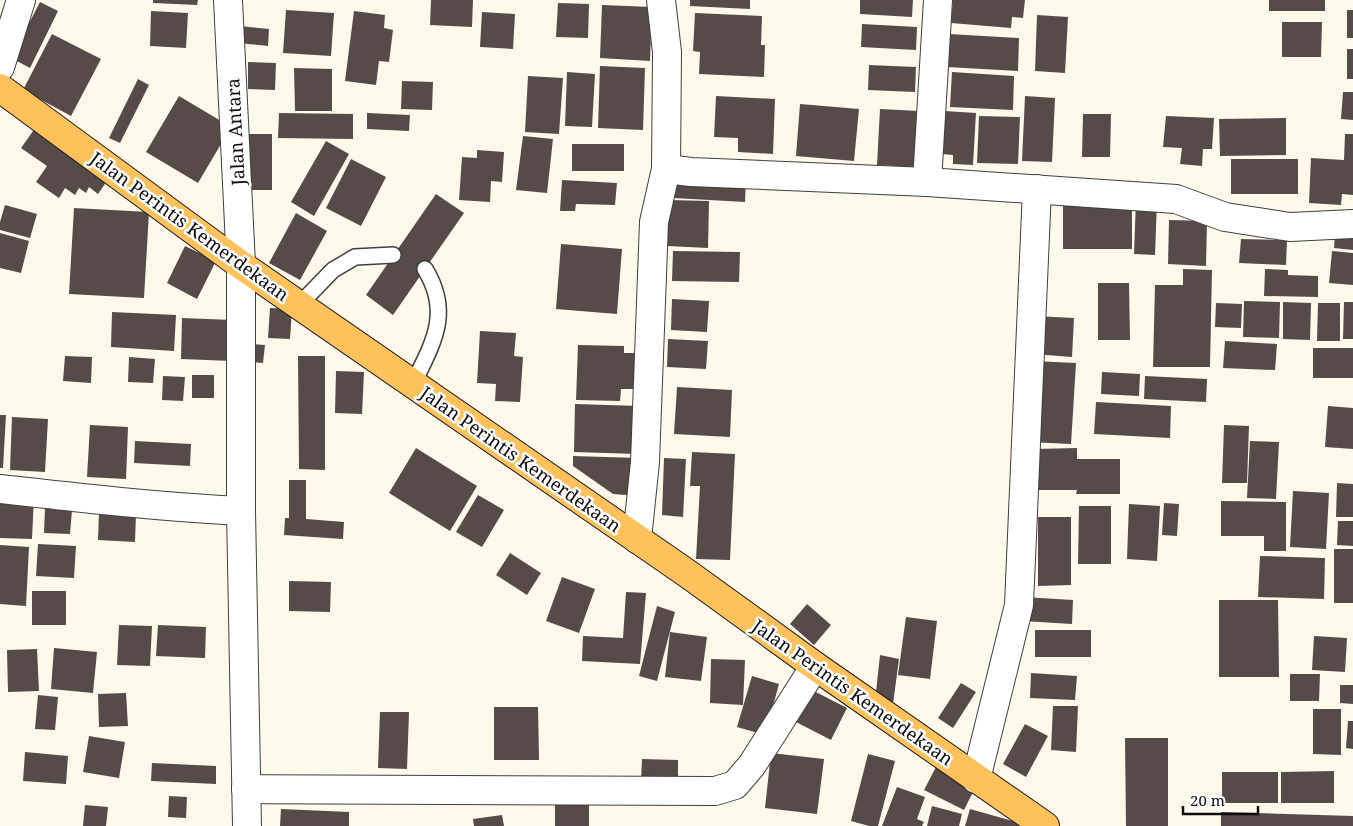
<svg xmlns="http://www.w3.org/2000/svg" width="1353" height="826" font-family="'Noto Serif',serif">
<rect width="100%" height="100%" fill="#fff9ec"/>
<g fill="#564b48">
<path d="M153,0H198L197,5L153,3Z"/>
<path d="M431,0H473L472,27L430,25Z"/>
<path d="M690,0H750V9L690,6Z"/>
<path d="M860,0H913L912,17L860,14Z"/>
<path d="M953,0H1025L1023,18L1012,17L1011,28L951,23Z"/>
<rect x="1269" y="0" width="56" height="11"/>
<path d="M40,2L58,11L30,68L11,58Z"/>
<path d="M558,3L589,4L588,38L556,37Z"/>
<path d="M602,5L652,7L650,61L600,58Z"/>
<path d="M286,10L334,13L331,56L283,53Z"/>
<rect x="1347" y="10" width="6" height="28"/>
<path d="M151,11L188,13L186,48L150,46Z"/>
<path d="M354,11L385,15L384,28L393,30L389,62L379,61L376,85L345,81Z"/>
<path d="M482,12L515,14L513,49L480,47Z"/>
<path d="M695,13L762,16L761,45H765L764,77L699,74L700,52L693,51Z"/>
<path d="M1037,15L1068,17L1065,73L1035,71Z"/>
<path d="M1282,22H1322L1321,57H1282Z"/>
<path d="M862,24L917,27L916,50L861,47Z"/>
<path d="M240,26L269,29L268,46L238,43Z"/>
<path d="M52,34L101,59L71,116L23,90Z"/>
<path d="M949,34L1019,38L1018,71L947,67Z"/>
<rect x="1347" y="49" width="6" height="30"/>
<path d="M248,62L276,63L275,90L248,89Z"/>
<path d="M869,65L916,67L915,92L868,90Z"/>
<path d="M600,66L645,68L643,130L598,128Z"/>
<path d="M294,68L332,69V111H295Z"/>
<path d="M567,72L595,74L592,127L565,126Z"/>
<path d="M952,72L1014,76L1013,110L950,107Z"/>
<path d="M528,76L563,78L559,134L525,132Z"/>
<path d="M138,79L149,85L120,143L109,138Z"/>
<path d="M402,81L433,82L432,110L401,109Z"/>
<path d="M1343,92H1353V120L1341,119Z"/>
<path d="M179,96L231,127L198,183L146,152Z"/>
<path d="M716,96L775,99L773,154L738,152V138L714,137Z"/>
<path d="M1025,96L1055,98L1052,162L1022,161Z"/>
<path d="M800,104L859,109L854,161L796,156Z"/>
<path d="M880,109L919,111L915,167L877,165Z"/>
<path d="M945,111L976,113L973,165L953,164V155L942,154Z"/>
<path d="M279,113L353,114V139L278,138Z"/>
<path d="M367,113L410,115L409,131L367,129Z"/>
<path d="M1083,114H1111L1110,157H1082Z"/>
<path d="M979,116L1020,117L1018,164L977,163Z"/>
<path d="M1166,116L1214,118L1212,149H1203L1202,166L1180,164L1182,148L1163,147Z"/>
<path d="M1286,118V155L1220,156L1219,119Z"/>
<path d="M38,124L111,175L98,194L89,187L86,193L79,188L75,195L65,188L59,198L36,182L47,166L21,148Z"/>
<rect x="242" y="134" width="30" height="56"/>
<path d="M1345,134H1353V195L1342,194L1341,205L1309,203L1311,158L1344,160Z"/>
<path d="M523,136L553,139L547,193L516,190Z"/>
<path d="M326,141L349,154L314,216L291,202Z"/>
<rect x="572" y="144" width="52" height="27"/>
<path d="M477,150L504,152L502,182L491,181L490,202L459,200L462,157L477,158Z"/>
<path d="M351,159L386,177L361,226L326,208Z"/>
<rect x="1231" y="159" width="67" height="35"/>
<path d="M676,177L746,179L745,202L674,198Z"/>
<path d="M562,180L617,183L615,205L576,204L575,211H560Z"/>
<path d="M436,194L464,213L393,315L366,295Z"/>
<path d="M1136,199L1157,200L1155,255L1134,254Z"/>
<path d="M668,200L709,201L708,248L667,246Z"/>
<path d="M5,205L37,214L30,238L0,230V222Z"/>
<rect x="1063" y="205" width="69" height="44"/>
<path d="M74,208L149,212L144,298L69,294Z"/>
<path d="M296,213L327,231L300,280L269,263Z"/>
<path d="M1169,220L1207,221L1206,266L1168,264Z"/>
<path d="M1335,231L1353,232V250L1334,248Z"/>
<path d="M0,233L29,241L21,273L0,268Z"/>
<path d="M1241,239L1287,240L1286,265L1239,263Z"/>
<path d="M561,244L622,249L617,314L556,309Z"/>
<path d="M185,246L216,261L197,299L167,283Z"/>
<path d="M673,251L740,252L739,282L672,281Z"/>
<path d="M1332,251L1353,253V285L1329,283Z"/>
<path d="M1183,269L1212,270L1210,367H1153L1155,285H1183Z"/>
<path d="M1265,269L1288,270V275L1318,276V297L1264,296Z"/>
<path d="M1098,283H1129L1130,340H1098Z"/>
<path d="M672,299L709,301L707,332L671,330Z"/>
<path d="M1244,301L1280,302L1279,338L1243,337Z"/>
<path d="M1283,302L1311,303L1310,340L1283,339Z"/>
<path d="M1344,302H1353V339H1343Z"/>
<path d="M1216,303L1242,304L1241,328L1215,327Z"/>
<path d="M1318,303H1340V341H1317Z"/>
<path d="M270,308L292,309L290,339L268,338Z"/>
<path d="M112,312L176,315L174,351L111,347Z"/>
<path d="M1035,316L1074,318L1072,357L1033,354Z"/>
<path d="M182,318L233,320L232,361L181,359Z"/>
<path d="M480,331L516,333L514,356L523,357L520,402L495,401L496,384L477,383Z"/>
<path d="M668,339L708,341L706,369L667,367Z"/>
<path d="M1225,341L1277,344L1275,370L1223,368Z"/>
<path d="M252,344L265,345L263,363L250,362Z"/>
<path d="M578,345L624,346V353H641L640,389H621L620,401L576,400Z"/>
<rect x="1313" y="348" width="40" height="30"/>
<path d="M65,356L92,357L91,383L63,381Z"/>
<path d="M298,356H325V470L299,469Z"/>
<path d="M129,357L155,359L153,383L128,382Z"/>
<path d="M1033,361L1076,363L1071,444L1029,442Z"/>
<path d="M336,371L364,372L362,414L335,413Z"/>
<path d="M1102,372L1140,374L1139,396L1101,394Z"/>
<rect x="192" y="375" width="22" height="23"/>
<path d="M163,376L185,377L183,401L162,400Z"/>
<path d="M1145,376L1207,379L1206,402L1144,399Z"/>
<path d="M677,387L732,390L730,437L674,434Z"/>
<path d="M1096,402L1171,406L1170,438L1094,434Z"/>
<path d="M575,404L640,406L638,454L574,452Z"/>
<path d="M1328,406L1353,408V449L1325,447Z"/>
<path d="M0,415H6L3,468H0Z"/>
<path d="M12,417L48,419L45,472L10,470Z"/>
<path d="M90,425L128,427L126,479L87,477Z"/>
<path d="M1224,425L1249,426L1247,483H1222Z"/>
<path d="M135,441L191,444L190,466L134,463Z"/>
<path d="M1250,441L1279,442L1276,499L1247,498Z"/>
<path d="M416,448L477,486L450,531L389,493Z"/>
<path d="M1077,448V459H1120V494H1076L1077,490H1032L1034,449Z"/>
<path d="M692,452L735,454L730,560L696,559L700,486H690Z"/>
<path d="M573,456L639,458L638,496L613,494L573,466Z"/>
<path d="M664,458L686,459L683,517L662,515Z"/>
<path d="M289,480H306V519L344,522L343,539L284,535L285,518H289Z"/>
<path d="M1337,483L1353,484V517H1336Z"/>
<path d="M1293,491L1329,493L1326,549L1290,547Z"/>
<path d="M0,495L34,497L32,539L0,538Z"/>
<path d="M478,495L504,510L482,547L456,532Z"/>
<path d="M1221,501L1286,502V551H1264V536H1221Z"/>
<path d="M1164,503L1179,504L1177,536L1162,535Z"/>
<path d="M1129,504L1160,506L1157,561L1127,559Z"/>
<path d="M1079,506H1111V564H1078Z"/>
<path d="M45,508L72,510L70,534L44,533Z"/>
<path d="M99,512L136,514L135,542L98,540Z"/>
<path d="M1038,517H1071V585L1038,586Z"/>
<path d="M1338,521H1353V546L1337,545Z"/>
<path d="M38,544L76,546L74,578L36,576Z"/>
<path d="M0,545L29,547L26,606L0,604Z"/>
<rect x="1334" y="549" width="19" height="54"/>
<path d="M510,553L541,573L527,595L496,575Z"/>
<path d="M1260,556L1325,558L1324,599L1258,597Z"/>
<path d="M562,577L595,589L579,633L546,621Z"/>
<path d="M289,581L331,582L330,612L289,611Z"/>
<rect x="32" y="591" width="34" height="34"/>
<path d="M626,592L646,593L640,664L582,661L583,636L623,638Z"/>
<path d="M1024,597L1073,600L1072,624L1023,621Z"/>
<path d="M1219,600H1278L1279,677H1219Z"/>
<path d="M807,604L831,625L814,645L790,624Z"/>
<path d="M657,606L675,612L657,681L639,676Z"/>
<path d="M906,617L937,621L930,679L898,675Z"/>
<path d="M119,625L152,626L150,666L117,665Z"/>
<path d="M158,625L206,627L205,658L156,656Z"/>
<rect x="1035" y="630" width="56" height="27"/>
<path d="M670,632L707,637L701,681L665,677Z"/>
<path d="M1314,636L1347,638L1345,672L1312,670Z"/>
<path d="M54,648L97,652L93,693L51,689Z"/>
<path d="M37,649L39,691L8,692L7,650Z"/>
<path d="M880,655L899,659L893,704L876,692Z"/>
<path d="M711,659L745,660L743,705L710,703Z"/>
<path d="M1031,673L1077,676L1075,700L1030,698Z"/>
<path d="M1290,674H1320L1319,701H1290Z"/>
<path d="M752,676L779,684L765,735L737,727Z"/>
<path d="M961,683L976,692L953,728L938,718Z"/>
<path d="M1340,685H1353V704L1340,703Z"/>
<path d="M812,690L847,708L831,740L796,722Z"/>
<path d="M126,693L128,726L99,727L98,694Z"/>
<path d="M38,695L58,697L55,730L35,729Z"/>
<path d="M1053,706H1078L1076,752L1051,750Z"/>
<path d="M494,707H538L539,760H494Z"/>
<path d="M1313,709H1341V755L1313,754Z"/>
<path d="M380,712H409L407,769L378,768Z"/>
<path d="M1348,721H1353V749L1346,748Z"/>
<path d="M1025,724L1048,736L1026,777L1003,764Z"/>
<path d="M89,736L125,742L119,778L83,772Z"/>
<path d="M1125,738H1168V826H1126Z"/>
<path d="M25,752L68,756L66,784L23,781Z"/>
<path d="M771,753L824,759L817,814L765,808Z"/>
<path d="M868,754L895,761L878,826H869L851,821Z"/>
<path d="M642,759L678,760V783L641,781Z"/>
<path d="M152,763L216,766V784L151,781Z"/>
<path d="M937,765L977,784L964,810L924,790Z"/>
<path d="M1334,771V803H1281V772Z"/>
<rect x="1222" y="772" width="56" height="31"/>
<path d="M897,787L925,797L917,819L924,822L922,826H882Z"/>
<rect x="555" y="792" width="34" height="34"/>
<path d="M169,796L187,797L186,818L168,817Z"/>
<path d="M85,805L108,807L106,826H83Z"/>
<path d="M932,806L962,814L959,826H927Z"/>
<path d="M281,809L349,812V826H280Z"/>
<path d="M970,809L1020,823L1019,826H965Z"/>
<path d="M1221,812L1353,816V826H1221Z"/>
<path d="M502,815L504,826H474L473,819Z"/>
</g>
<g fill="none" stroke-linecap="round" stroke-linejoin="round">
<defs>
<g id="service">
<path d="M299,305L333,270L355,257L393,255"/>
<path d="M413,384C433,343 452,313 425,269"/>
</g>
<g id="minor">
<path d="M228,0L241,265V511L247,826"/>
<path d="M0,67L21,0"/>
<path d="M666,169L691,172L927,182L1176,199L1225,217L1290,227L1353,224"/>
<path d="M927,182L938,0"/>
<path d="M0,489C80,498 161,507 241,511"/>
<path d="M637,539L645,462L654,222L666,169L667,52L661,0"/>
<path d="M976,779L1019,605L1037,189"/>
<path d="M246,789C402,791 558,789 715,791L735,785L752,765L815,666"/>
</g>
<path id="primary" d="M0,88L241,265L688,574L815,666L1045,826"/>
</defs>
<use href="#service" stroke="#3f3f3f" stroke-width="18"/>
<use href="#minor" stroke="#3f3f3f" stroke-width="30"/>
<use href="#primary" stroke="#1d1d1d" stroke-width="30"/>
<use href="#service" stroke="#fff" stroke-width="15"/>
<use href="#minor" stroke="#fff" stroke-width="28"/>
<use href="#primary" stroke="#ffc15c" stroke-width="28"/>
</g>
<g text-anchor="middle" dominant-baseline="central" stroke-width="5" stroke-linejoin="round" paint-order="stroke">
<g font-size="18" fill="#0c0c0c" stroke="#fff">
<text transform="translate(235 132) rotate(-93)">Jalan Antara</text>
<text transform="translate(190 226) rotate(36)">Jalan Perintis Kemerdekaan</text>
<text transform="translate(521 459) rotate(35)">Jalan Perintis Kemerdekaan</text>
<text transform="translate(853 692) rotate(35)">Jalan Perintis Kemerdekaan</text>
</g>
</g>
<path d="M1183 806v8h75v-8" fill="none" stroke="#0c0c0c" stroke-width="2.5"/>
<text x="1190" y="806" font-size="15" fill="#0c0c0c" stroke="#ffffff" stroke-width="4" paint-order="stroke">20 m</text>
</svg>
